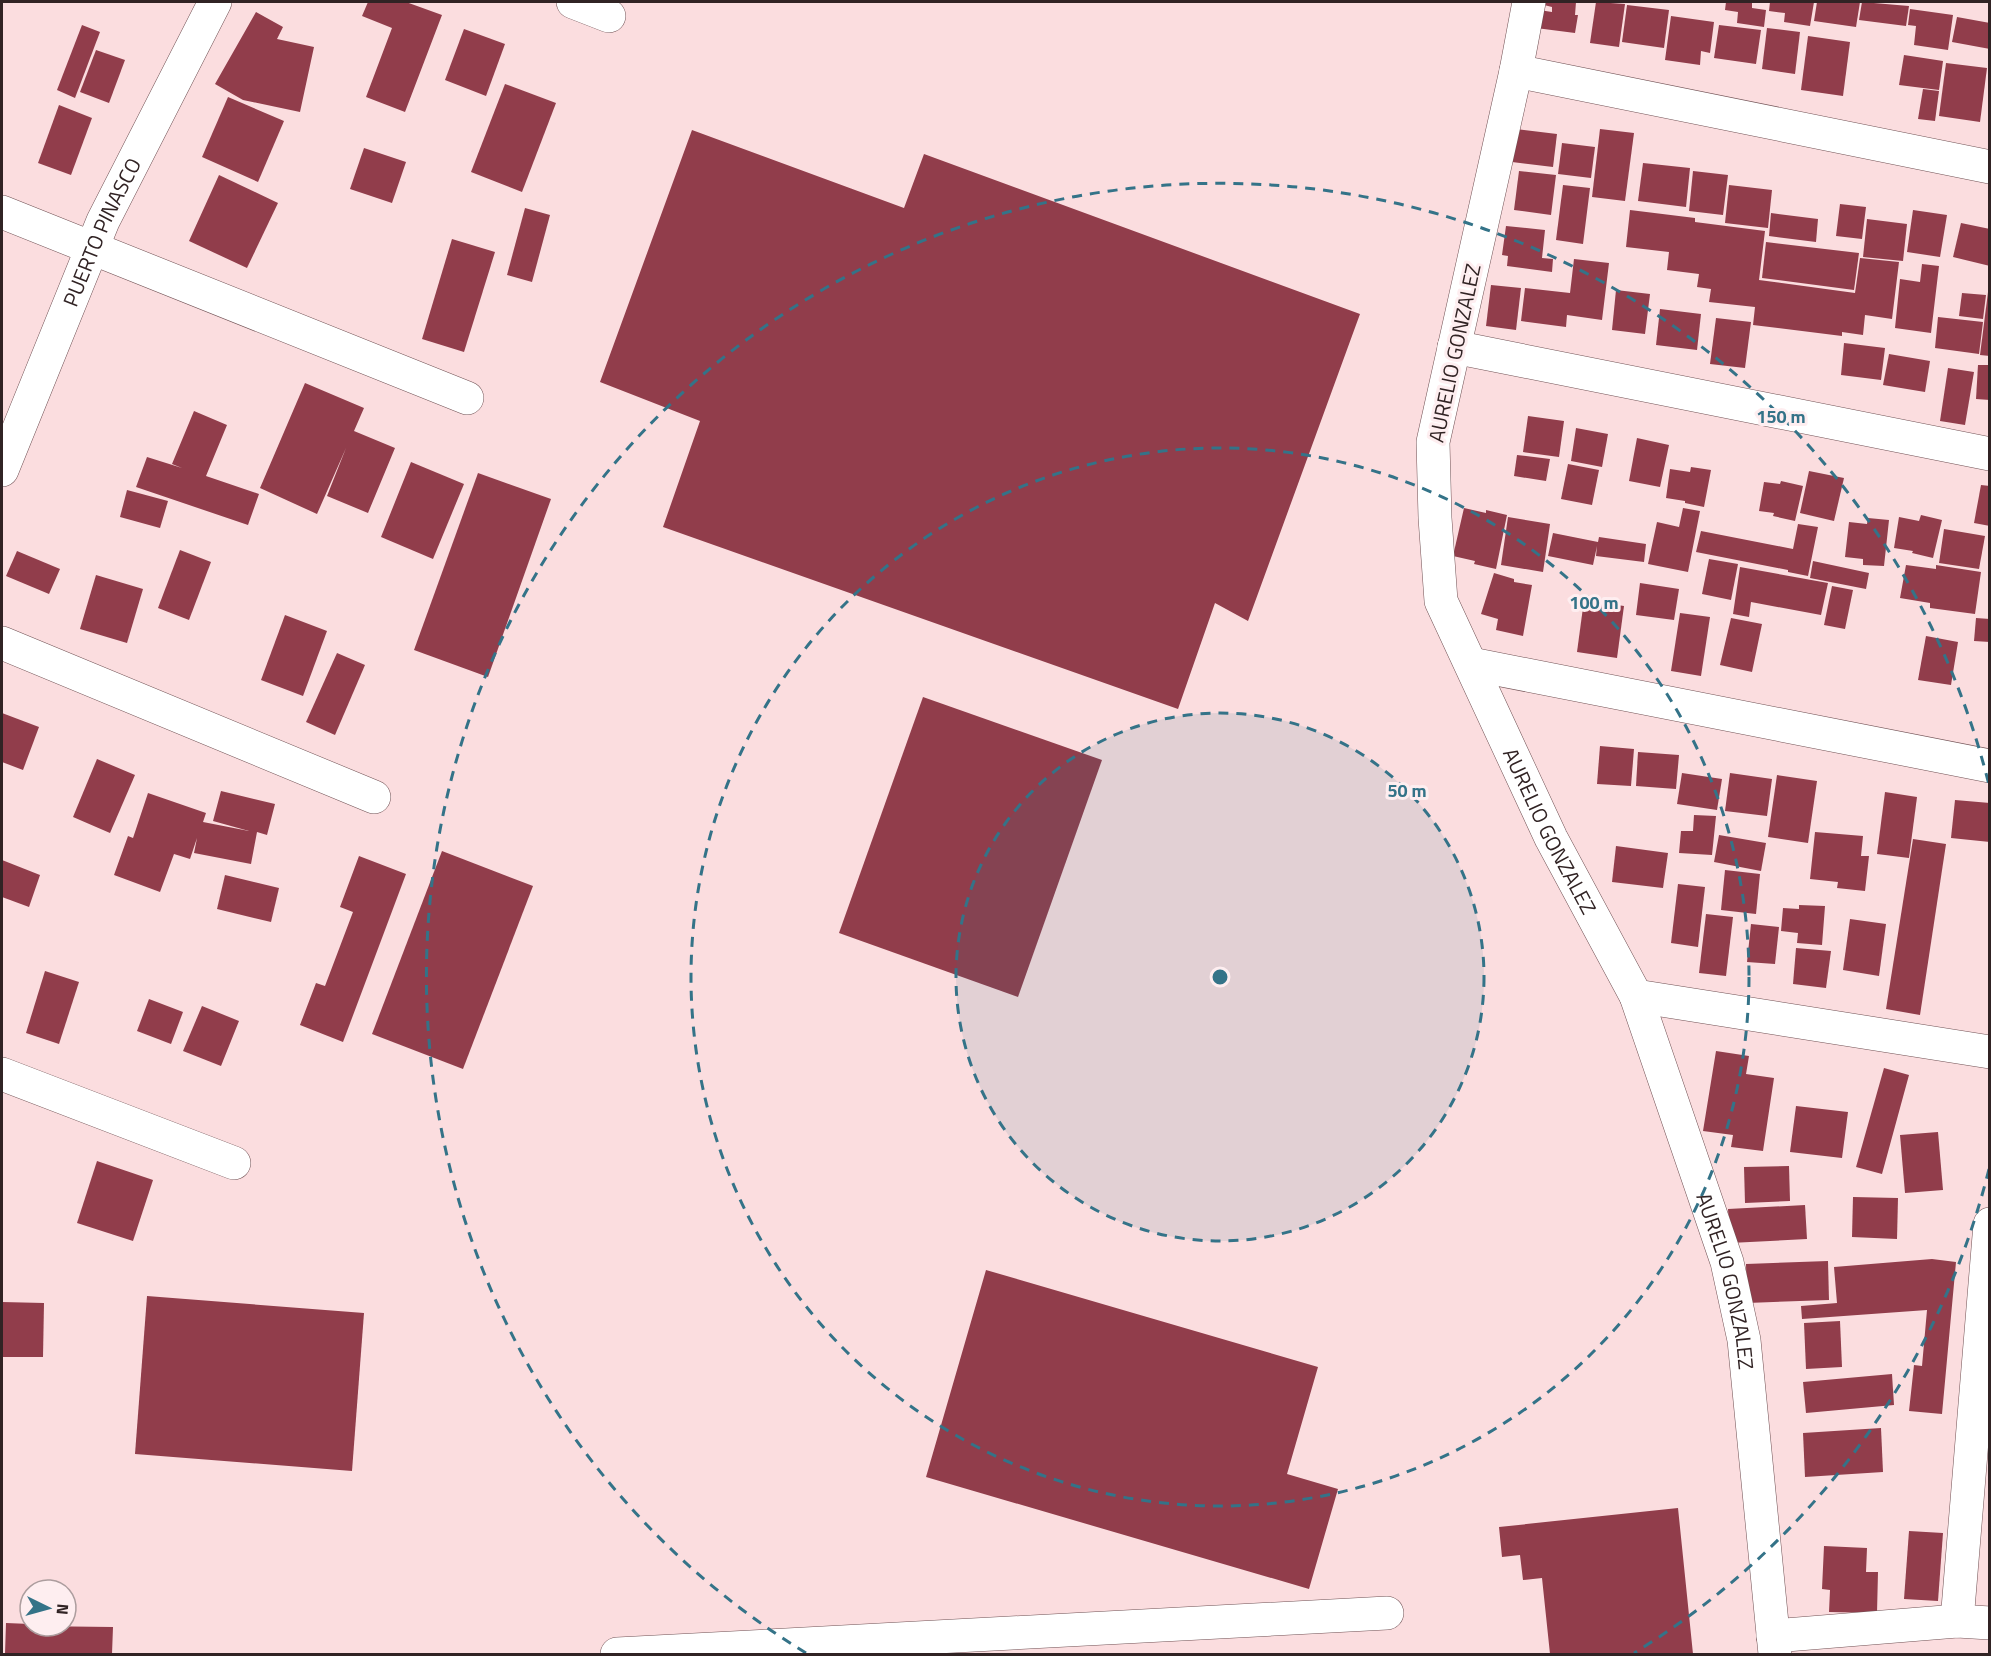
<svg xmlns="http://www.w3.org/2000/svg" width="1991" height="1656" font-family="'Titillium Web',sans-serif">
<rect width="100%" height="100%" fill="#fbdddf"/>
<g fill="#913d4b">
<path d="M368,2H406L442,15L405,112L366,97L392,28L362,16Z"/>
<path d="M1532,2H1576L1575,15H1578L1575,33L1536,28L1539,10L1552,12V7Z"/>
<path d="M1596,2L1625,4L1619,47L1590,43Z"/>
<path d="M1726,2H1752V8L1766,10L1764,27L1737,23L1738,12L1725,10Z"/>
<path d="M1770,2H1814L1810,26L1784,22L1785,13L1769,11Z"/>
<path d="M1817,2H1860L1856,27L1814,21Z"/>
<path d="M1862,2L1909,6L1906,26L1859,20Z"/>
<path d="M1627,5L1669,10L1664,48L1622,42Z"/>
<path d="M1910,9L1953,15L1948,50L1914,45L1916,26L1908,25Z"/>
<path d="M256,12L283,27L277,39L314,47L300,112L243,100L215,84Z"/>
<path d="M1671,16L1714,22L1710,53L1701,51L1700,65L1665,60Z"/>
<path d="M1957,17L1990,23V49L1952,42Z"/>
<path d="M82,25L100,32L75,98L57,90Z"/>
<path d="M1719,25L1761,30L1756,64L1714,58Z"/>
<path d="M1767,28L1800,32L1795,74L1762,69Z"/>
<path d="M464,29L505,44L486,96L445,80Z"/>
<path d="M1808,36L1850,42L1843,96L1801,90Z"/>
<path d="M96,50L125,60L109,103L80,92Z"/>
<path d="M1904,55L1943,61L1939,90L1899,85Z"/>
<path d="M1946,63L1987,68L1980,122L1939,116Z"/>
<path d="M505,84L556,103L522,192L471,172Z"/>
<path d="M1923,89L1939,91L1935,121L1918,119Z"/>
<path d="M228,97L284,121L258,182L202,157Z"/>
<path d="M59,105L92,118L71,175L38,163Z"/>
<path d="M1516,129L1557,134L1553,167L1512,162Z"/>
<path d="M1600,129L1634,133L1625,201L1592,197Z"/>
<path d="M692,130L904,208L924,154L1360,314L1248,621L1215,603L1178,709L663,527L700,421L600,382Z"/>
<path d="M1562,143L1595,147L1591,178L1558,174Z"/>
<path d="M364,148L406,162L392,203L350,189Z"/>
<path d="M1643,163L1690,168L1686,207L1638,201Z"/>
<path d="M1519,171L1556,175L1551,215L1514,210Z"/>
<path d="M1693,171L1728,175L1723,215L1689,211Z"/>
<path d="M219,175L278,203L247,268L189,241Z"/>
<path d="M1563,185L1590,188L1583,244L1556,240Z"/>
<path d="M1729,185L1772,190L1768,228L1725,223Z"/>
<path d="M1840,204L1866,207L1862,239L1836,236Z"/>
<path d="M525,208L550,215L532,282L507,275Z"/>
<path d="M1630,210L1695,218V222L1765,231L1759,280L1855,293L1860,258L1899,262L1892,319L1865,315L1863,335L1842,332V336L1753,325L1755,307L1709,302L1711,289L1697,287L1699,274L1667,270L1669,252L1626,247Z"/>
<path d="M1913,210L1947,215L1940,257L1907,252Z"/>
<path d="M1771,213L1818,219L1816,242L1769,236Z"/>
<path d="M1867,219L1907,224L1903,261L1863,257Z"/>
<path d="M1961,223L1990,229V266L1953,257Z"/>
<path d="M1506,226L1545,230L1542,258L1553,259L1552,272L1507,266L1508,256L1502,255Z"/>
<path d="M452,239L495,252L464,352L422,339Z"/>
<path d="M1766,242L1859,253L1854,290L1762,278Z"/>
<path d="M1574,259L1609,263L1602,320L1567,315L1566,327L1521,321L1525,288L1570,293Z"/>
<path d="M1922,264L1939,266L1931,333L1895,328L1900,279L1920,282Z"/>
<path d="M1491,285L1521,288L1516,330L1486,326Z"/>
<path d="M1616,290L1650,294L1645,334L1612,330Z"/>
<path d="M1988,292H1990V356L1980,355Z"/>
<path d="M1962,293L1986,295L1983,319L1959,316Z"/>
<path d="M1660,309L1701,314L1697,350L1656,345Z"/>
<path d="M1938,317L1983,322L1979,354L1935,348Z"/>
<path d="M1716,318L1751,322L1745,368L1710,364Z"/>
<path d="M1844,343L1885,348L1881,380L1841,375Z"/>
<path d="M1889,354L1930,361L1925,392L1883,385Z"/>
<path d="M1978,365H1990V400L1976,399Z"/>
<path d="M1948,368L1974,372L1965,425L1940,421Z"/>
<path d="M305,383L364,408L354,431L395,448L368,513L327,496L346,448L317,514L260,488Z"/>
<path d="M194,411L227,425L206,476L259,494L248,525L136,487L147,457L182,468L172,464Z"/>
<path d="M1528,416L1564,421L1559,457L1523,452Z"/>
<path d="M1576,428L1608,434L1602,467L1571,461Z"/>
<path d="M1637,438L1669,445L1660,487L1629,481Z"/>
<path d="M1517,455L1550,459L1546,481L1514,476Z"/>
<path d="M411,462L464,484L433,559L381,537Z"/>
<path d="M1568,464L1599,470L1592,505L1561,499Z"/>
<path d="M1691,467L1711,470L1704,507L1685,503V501L1666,498L1670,469L1690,472Z"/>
<path d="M1809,471L1844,478L1834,521L1800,513Z"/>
<path d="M478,473L551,499L488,677L414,650Z"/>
<path d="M1781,481L1803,486L1795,521L1773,516L1774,513L1759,511L1764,482L1780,484Z"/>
<path d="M1981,485L1990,486V526L1974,523Z"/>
<path d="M127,490L168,501L160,528L120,517Z"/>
<path d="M1464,508L1486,513V510L1507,515L1496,569L1474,564L1475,561L1453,556Z"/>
<path d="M1683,508L1700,511L1688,572L1648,564L1657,522L1679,527Z"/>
<path d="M1921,515L1942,520L1933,558L1912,553L1913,551L1894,548L1899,517L1919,521Z"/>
<path d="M1508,517L1550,524L1543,572L1501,565Z"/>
<path d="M1868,518L1889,520L1884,566L1863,565V559L1845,557L1849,522L1867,524Z"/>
<path d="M1798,524L1818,527L1808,576L1788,572V570L1696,552L1701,531L1793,549Z"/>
<path d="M1944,529L1985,536L1979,569L1939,563Z"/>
<path d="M1553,533L1598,542L1599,537L1646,544L1644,562L1596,556L1597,546L1593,565L1548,556Z"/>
<path d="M180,550L211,562L189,620L158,608Z"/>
<path d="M17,551L60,569L49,594L6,576Z"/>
<path d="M1709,559L1738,564L1731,600L1702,594Z"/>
<path d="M1813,561L1869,573L1866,589L1810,578Z"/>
<path d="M1906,565L1936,569V565L1981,572L1975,614L1930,608V603L1900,598Z"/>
<path d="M1740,567L1828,583L1821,615L1751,602L1749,617L1733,614Z"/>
<path d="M1494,573L1514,579V582L1532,585L1523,636L1496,630L1498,619L1481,614Z"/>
<path d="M96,575L143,589L127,643L80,629Z"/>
<path d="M1640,583L1679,589L1674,620L1636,615Z"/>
<path d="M1832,586L1853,590L1845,629L1824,625Z"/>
<path d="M1584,600L1624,606L1617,658L1577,652Z"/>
<path d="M1680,613L1710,617L1701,676L1671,671Z"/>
<path d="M285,615L327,631L303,696L261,680Z"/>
<path d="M1731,618L1762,624L1752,672L1720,665Z"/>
<path d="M1976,618L1990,619V642L1974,641Z"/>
<path d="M1926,636L1958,642L1951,685L1918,680Z"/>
<path d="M337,653L365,665L335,735L306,722Z"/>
<path d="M923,697L1102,760L1018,997L839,933Z"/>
<path d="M2,713L39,727L23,770L2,762Z"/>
<path d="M1600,746L1634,749L1631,786L1597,784Z"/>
<path d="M1638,752L1679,755L1676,789L1636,786Z"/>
<path d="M97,759L135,775L110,833L73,817Z"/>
<path d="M1682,773L1722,779L1717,810L1677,804Z"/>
<path d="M1730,773L1772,779L1767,816L1725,811Z"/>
<path d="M1777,775L1817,781L1808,843L1768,837Z"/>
<path d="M221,791L275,804L267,835L257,832L251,864L194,853L197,838L190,859L174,854L160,892L114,875L128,836L133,838L148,793L206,813L203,822L249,831L213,821Z"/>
<path d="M1885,792L1917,797L1909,858L1877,854Z"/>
<path d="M1955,800L1990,803V842L1951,838Z"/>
<path d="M1694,815L1716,816L1712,855L1679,853L1681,831H1693Z"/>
<path d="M1815,832L1863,836L1861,856H1869L1865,891L1837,888L1838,882L1810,879Z"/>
<path d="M1719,835L1766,843L1761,871L1714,862Z"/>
<path d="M1913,839L1946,844L1920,1015L1886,1009Z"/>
<path d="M1616,846L1668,853L1663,888L1612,882Z"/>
<path d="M442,851L533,886L463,1069L372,1034Z"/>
<path d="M359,856L406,874L343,1042L300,1025L316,983L325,986L353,912L340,907Z"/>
<path d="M2,860L40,875L29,907L2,897Z"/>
<path d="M1725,870L1760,874L1756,914L1721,910Z"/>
<path d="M225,875L279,888L271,922L217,909Z"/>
<path d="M1678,884L1705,887L1698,947L1671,943Z"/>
<path d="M1799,905L1825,906L1822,945L1797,943L1798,933L1781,931L1783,908L1799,909Z"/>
<path d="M1706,914L1733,917L1726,976L1699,973Z"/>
<path d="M1850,919L1886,924L1879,976L1843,970Z"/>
<path d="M1751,924L1779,927L1775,964L1747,962Z"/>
<path d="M1796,948L1831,951L1826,988L1793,984Z"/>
<path d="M45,971L79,982L59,1044L26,1033Z"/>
<path d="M149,999L183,1012L171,1044L137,1031Z"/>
<path d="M202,1006L239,1021L221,1066L183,1051Z"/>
<path d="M1716,1051L1749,1056L1746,1074L1774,1078L1763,1151L1731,1147L1733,1135L1703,1131Z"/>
<path d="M1884,1068L1909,1075L1882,1174L1856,1167Z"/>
<path d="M1796,1106L1848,1112L1842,1158L1790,1152Z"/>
<path d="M1938,1132L1943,1190L1905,1193L1900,1135Z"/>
<path d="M97,1161L153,1180L133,1241L77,1223Z"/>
<path d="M1789,1166L1790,1201L1745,1203L1744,1167Z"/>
<path d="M1853,1197L1898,1198L1897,1239L1852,1237Z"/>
<path d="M1805,1205L1807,1239L1730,1243L1728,1209Z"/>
<path d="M1932,1259L1956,1262L1942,1414L1909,1411L1914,1365L1922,1366L1927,1310L1802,1319L1801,1306L1837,1303L1834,1267Z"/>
<path d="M1828,1261L1829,1300L1747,1303L1746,1264Z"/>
<path d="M986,1270L1318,1367L1287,1474L1338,1489L1309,1589L926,1477Z"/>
<path d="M147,1296L364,1313L352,1471L135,1454Z"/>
<path d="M2,1302L44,1303L43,1357H2Z"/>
<path d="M1840,1321L1842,1367L1806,1369L1804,1323Z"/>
<path d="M1892,1374L1894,1405L1806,1413L1803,1382Z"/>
<path d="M1881,1428L1883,1472L1805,1477L1803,1433Z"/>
<path d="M1678,1508L1693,1654H1550L1542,1578L1523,1580L1520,1555L1502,1557L1499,1527Z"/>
<path d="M1909,1531L1943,1533L1938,1601L1904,1599Z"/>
<path d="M1824,1546L1867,1548L1866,1572H1878L1877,1613L1829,1612L1830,1590L1822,1589Z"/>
<path d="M6,1623L30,1624V1626L113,1627L112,1654H5Z"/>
</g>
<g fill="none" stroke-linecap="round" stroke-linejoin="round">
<defs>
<g id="minor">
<path d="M573,2L609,16"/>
<path id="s1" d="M1529,2L1516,71L1433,442L1435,518L1441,601L1551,838L1636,996L1727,1262L1744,1340L1775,1654"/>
<path d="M1516,71L1990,167"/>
<path d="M2,212L467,398"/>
<path d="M1454,347L1990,454"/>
<path id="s2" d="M2,470L103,221L215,2"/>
<path d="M2,643L374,797"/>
<path d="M1471,664L1990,766"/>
<path d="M1636,996L1990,1052"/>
<path d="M2,1074L234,1163"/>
<path d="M1957,1621L1990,1224"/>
<path d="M1773,1636L1957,1621L1990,1623"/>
<path d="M617,1654L1387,1613"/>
</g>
</defs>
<use href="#minor" stroke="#715255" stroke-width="34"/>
<use href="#minor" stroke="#fff" stroke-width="33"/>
</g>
<circle cx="1220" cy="977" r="264" fill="#347388" fill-opacity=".12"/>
<g fill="none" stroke="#347388" stroke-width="3" stroke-dasharray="10 8">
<circle cx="1220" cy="977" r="264"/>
<circle cx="1220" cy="977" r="529"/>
<path d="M1989 1169A793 793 0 0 1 1634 1653M806 1653A793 793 0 1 1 1989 785"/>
</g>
<g text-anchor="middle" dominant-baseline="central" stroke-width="6" stroke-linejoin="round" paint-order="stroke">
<g font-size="21" fill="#312324" stroke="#feeef0">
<text stroke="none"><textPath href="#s2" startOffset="258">PUERTO PINASCO</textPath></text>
<text transform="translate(1454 353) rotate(-78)">AURELIO GONZALEZ</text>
<text stroke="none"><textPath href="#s1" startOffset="864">AURELIO GONZALEZ</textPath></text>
<text stroke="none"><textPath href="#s1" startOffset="1350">AURELIO GONZALEZ</textPath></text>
</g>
</g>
<circle cx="1220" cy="977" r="9" fill="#347388" stroke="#feeef0" stroke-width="3"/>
<g font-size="18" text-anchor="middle" font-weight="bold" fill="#347388" stroke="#feeef0" stroke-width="6" stroke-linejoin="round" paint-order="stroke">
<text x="1781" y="423">150 m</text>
<text x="1594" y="609">100 m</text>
<text x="1407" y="797">50 m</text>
</g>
<rect width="1991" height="1656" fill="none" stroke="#312324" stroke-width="6"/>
<g transform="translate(48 1608) rotate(95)"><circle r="28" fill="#feeef0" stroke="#ac9d9e" stroke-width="1.5"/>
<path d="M0-4.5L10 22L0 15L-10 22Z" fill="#347388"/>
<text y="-9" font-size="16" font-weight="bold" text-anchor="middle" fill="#312324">N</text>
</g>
</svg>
